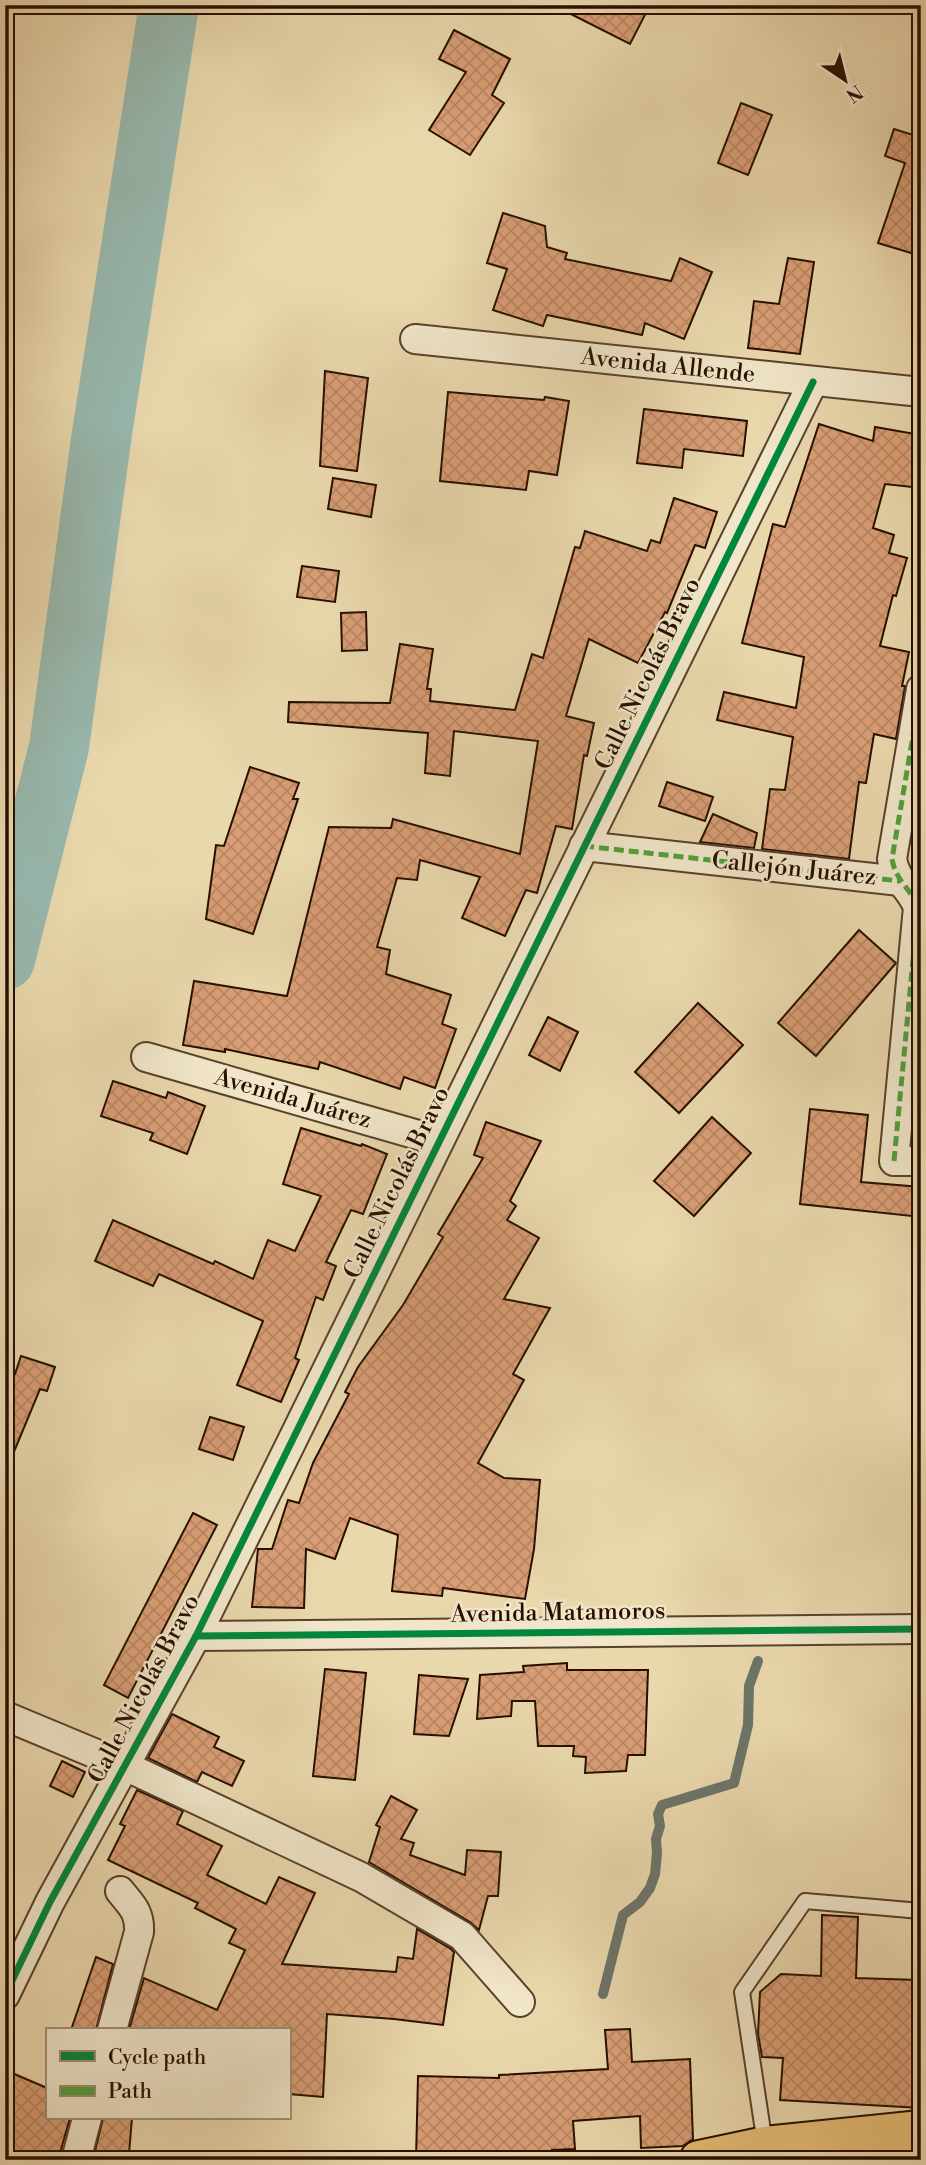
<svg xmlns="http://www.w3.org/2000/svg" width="926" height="2165" font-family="'Libre Bodoni',serif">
<defs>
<pattern id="building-cross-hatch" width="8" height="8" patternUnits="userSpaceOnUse" patternTransform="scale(1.75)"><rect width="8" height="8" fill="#d99e75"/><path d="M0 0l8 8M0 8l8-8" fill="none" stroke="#ba8763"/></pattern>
</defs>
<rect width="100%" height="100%" fill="#ead8ad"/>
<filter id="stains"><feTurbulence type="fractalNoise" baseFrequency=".00286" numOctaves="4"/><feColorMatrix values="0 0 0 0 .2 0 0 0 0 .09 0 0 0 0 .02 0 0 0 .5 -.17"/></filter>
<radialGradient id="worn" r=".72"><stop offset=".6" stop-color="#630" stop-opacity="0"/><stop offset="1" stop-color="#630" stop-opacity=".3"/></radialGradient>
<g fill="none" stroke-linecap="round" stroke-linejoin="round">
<path stroke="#6b7569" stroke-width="10" d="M603,1994L623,1915L640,1902L650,1888L655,1874L657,1853L656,1839L660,1826L658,1814L662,1805L734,1783L748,1725L749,1686L758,1661"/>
<path stroke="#98b9af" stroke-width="60" d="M5,960L59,747L102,433L169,5"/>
</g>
<g fill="url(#building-cross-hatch)" stroke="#270f00" stroke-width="2">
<path d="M553,5H650L630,44Z"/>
<path d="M454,30L510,59L492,95L504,103L470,155L429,130L466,72L439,59Z"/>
<path d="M741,103L772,115L748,175L718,163Z"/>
<path d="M894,129L913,135L915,129L921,130V256L878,243L905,163L885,156Z"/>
<path d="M503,213L545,226L547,247L567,253L565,259L671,281L680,258L712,272L684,339L645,323L642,335L547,315L543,326L493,310L507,269L487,263Z"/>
<path d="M788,258L814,262L800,354L748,348L754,301L779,304Z"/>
<path d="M325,371L368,378L357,471L320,466Z"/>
<path d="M448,392L544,400L545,397L569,401L557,475L529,471L526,490L440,481Z"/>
<path d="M644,409L747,421L743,456L684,449L682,468L637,463Z"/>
<path d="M819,424L873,441L875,427L921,435V488L885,484L873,528L894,535L889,553L907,558L896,596L893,595L880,646L909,652L902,686H905L896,739L874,734L866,783L859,782L849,859L762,849L770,789L785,790L793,737L717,720L724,692L796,708L804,657L742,643L773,524L785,527Z"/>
<path d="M333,478L376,485L371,517L328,509Z"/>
<path d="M674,498L717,512L705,548L695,545L667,613L665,612L638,663L589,639L566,716L594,723L587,756L584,755L572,829L556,826L537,893L526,890L505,936L462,918L480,877L420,860L417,880L397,878L377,947L390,950L386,974L451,995L442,1024L456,1029L435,1088L404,1077L400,1089L320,1062L318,1069L225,1049V1052L183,1045L194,981L287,996L329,827L391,828L393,819L520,854L538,741L454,731L450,776L425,773L428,733L288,722L289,702L390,703L400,644L433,649L427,689H431L430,701L515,710L532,654L543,658L575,547L580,548L585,531L647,551L651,540L660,543Z"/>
<path d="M302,566L339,571L335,602L297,597Z"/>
<path d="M366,612L367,650L342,651L341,613Z"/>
<path d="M250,767L299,783L293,799H298L253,934L206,919L216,845L224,846Z"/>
<path d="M667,782L713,797L705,821L659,806Z"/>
<path d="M713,814L757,833L754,848L700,842Z"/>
<path d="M859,930L896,963L816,1056L778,1023Z"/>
<path d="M698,1003L743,1045L679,1113L635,1072Z"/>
<path d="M548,1017L578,1032L560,1071L529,1055Z"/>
<path d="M113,1081L166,1098L168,1092L205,1106L187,1154L150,1140L153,1133L101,1116Z"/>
<path d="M810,1109L868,1115L861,1182L921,1187V1217L800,1204Z"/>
<path d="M712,1117L751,1153L694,1216L654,1181Z"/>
<path d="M486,1122L541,1141L510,1201L516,1206L507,1220L539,1238L504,1299L550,1308L513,1374L524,1380L478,1463L504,1478L540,1480L534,1549L525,1599L443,1588L442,1596L392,1591L398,1535L350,1518L335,1559L306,1549L304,1608L252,1607L258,1549H272L288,1500L299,1503L313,1463L349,1394L345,1392L358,1367L403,1305L443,1237L438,1234L483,1158L474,1155Z"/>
<path d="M301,1128L361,1146L362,1144L387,1154L363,1214L351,1210L326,1262L336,1266L323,1300L316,1297L295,1358L299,1360L281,1402L237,1385L263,1321L159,1274L153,1286L95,1261L113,1220L213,1264L215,1261L253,1279L268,1240L295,1251L321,1196L283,1184Z"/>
<path d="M21,1356L55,1367L47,1391L40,1389L6,1471L5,1371L15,1374Z"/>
<path d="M210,1417L244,1427L233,1460L199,1449Z"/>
<path d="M193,1513L217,1525L128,1698L104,1685Z"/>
<path d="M567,1663V1670H648L645,1755H628L626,1771L585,1773L586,1757L573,1756L574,1746H538L535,1701H512L511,1716L477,1719L480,1675L524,1672L523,1666Z"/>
<path d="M325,1669L366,1673L355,1780L313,1776Z"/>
<path d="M419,1675L468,1679L449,1736L414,1734Z"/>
<path d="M172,1714L219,1737L214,1747L244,1761L232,1786L202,1772L197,1782L148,1758Z"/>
<path d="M62,1761L85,1772L73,1797L50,1786Z"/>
<path d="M137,1790L183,1811L177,1824L222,1846L207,1875L266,1904L279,1877L315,1893L282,1964L396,1972L398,1957L413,1959L417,1929L451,1949L454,1952L443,2025L394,2019L327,2014L323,2097L289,2094V2030H129L144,1978L217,2010L245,1950L229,1943L236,1929L195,1908L198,1903L108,1860L125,1826L120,1824Z"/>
<path d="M391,1796L417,1810L401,1839L414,1843L410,1855L465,1875L467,1850L501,1852L498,1896H488L479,1930L470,1922L369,1862L380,1827L376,1825Z"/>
<path d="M822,1915L858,1917L856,1978L918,1980L917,2005L921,2006V2108L780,2100L783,2058L762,2057L758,2034L760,1992L781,1974L821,1976Z"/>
<path d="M96,1957L113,1964L96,2030H71Z"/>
<path d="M630,2029L632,2062L690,2059L693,2139L683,2146L641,2148L640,2116L573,2121L575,2149L552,2150L554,2160H416L418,2076L499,2078V2075L608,2069L605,2030Z"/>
<path d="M5,2070L47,2088V2118H70L58,2160H5Z"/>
<path d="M103,2118H132L129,2154L95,2151Z"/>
</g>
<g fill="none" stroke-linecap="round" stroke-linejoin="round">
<defs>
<path id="lane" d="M765,2144L742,1992L805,1901L921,1911"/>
<g id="street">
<path d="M415,339L921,392"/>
<path d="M921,689L892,859C896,882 910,887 918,907L894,1161H921"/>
<path d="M584,846L900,881"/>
<path d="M146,1057L439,1141"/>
<path d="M196,1636L921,1629"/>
<path d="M5,1716L125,1766L361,1877L462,1936L520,2002"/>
<path d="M5,1995L50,1902L196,1636L813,382"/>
<path d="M112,2030L139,1932C140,1912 132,1906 120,1891"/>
<path d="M76,2160L87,2118"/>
</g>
<path id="primary" d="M699,2160L765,2146L921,2130"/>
</defs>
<use href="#lane" stroke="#58412b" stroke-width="18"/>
<use href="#street" stroke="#58412b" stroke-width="32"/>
<use href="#primary" stroke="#270f00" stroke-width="42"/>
<use href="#lane" stroke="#f1e6ca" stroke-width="14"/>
<use href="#street" stroke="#f1e6ca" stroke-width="28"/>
<use href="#primary" stroke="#e5bc76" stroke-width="38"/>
<g stroke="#51a03c" stroke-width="5" stroke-dasharray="10 5" stroke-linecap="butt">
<path d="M584,846L900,881"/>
<path d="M894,1161L918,907C910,887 896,882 892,859L921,689"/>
</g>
<defs>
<g id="cycleway">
<path d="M196,1636L921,1629"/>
<path d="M5,1995L50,1902L196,1636L813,382"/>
</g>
</defs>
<use href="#cycleway" stroke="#f1e6ca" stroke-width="11"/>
<use href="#cycleway" stroke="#00873e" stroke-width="7"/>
</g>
<g text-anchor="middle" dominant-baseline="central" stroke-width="5" stroke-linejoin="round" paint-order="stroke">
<g font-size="24" fill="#270f00" stroke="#f1e6ca">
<text transform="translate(668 366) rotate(6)">Avenida Allende</text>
<text transform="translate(648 674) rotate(-64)">Calle Nicolás Bravo</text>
<text transform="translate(794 869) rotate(6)">Callejón Juárez</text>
<text transform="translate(293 1099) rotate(16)">Avenida Juárez</text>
<text transform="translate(397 1183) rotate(-64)">Calle Nicolás Bravo</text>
<text transform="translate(558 1613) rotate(-1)">Avenida Matamoros</text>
<text transform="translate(144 1689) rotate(-62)">Calle Nicolás Bravo</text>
</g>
</g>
<rect width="926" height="2165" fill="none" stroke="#ead8ad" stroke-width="28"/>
<rect x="7" y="7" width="912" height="2151" fill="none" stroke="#270f00" stroke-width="3.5"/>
<rect x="14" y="14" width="898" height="2137" fill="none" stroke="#270f00" stroke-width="2"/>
<rect x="46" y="2028" width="245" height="91" fill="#f1e6ca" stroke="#a09079" stroke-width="2"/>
<rect x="60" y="2051" width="35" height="10" fill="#00873e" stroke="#a09079" stroke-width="2"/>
<text x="108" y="2064" font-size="21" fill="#270f00">Cycle path</text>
<rect x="60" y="2086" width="35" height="10" fill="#51a03c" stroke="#a09079" stroke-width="2"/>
<text x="108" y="2098" font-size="21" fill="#270f00">Path</text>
<g transform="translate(845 80) rotate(145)" stroke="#f1e6ca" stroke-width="5" paint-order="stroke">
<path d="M0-5L12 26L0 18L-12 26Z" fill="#270f00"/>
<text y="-10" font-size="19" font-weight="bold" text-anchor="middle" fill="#270f00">N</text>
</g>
<rect width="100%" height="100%" filter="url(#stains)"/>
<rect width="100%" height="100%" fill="url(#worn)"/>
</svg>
